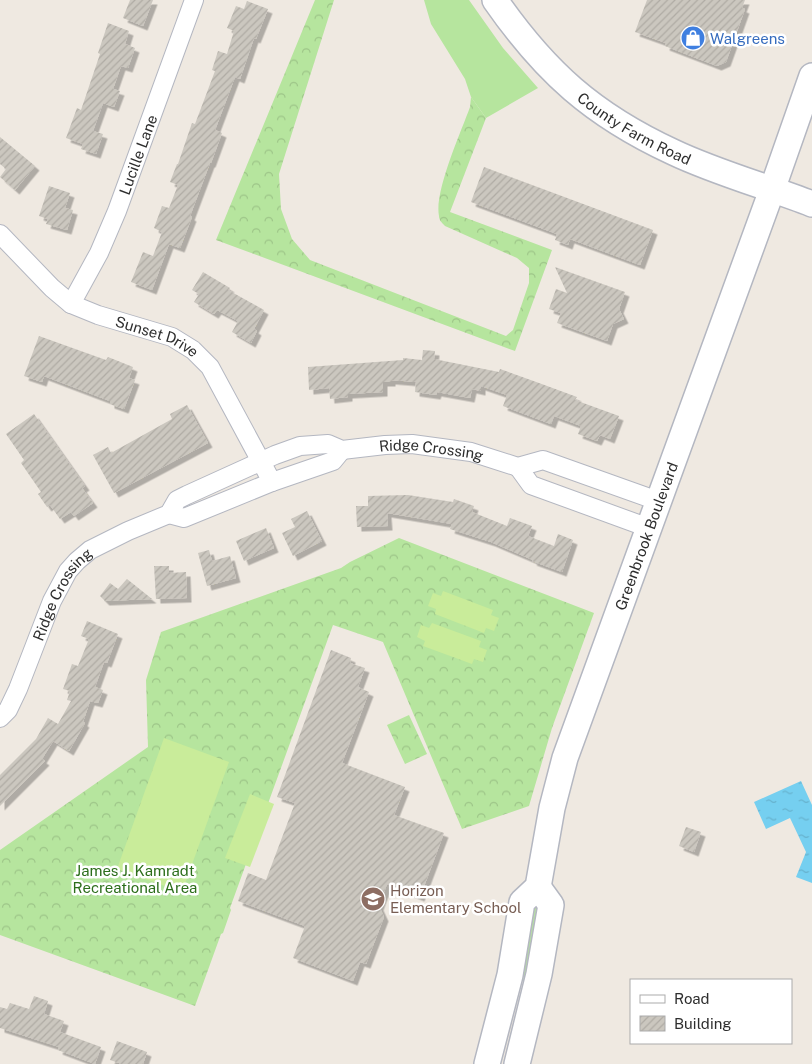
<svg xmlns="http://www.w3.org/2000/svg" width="812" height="1064" font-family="'Public Sans',sans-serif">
<defs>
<pattern id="forest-crowns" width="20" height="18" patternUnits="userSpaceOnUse" patternTransform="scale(1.25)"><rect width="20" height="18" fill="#b6e59e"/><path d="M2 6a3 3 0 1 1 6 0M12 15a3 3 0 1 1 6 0" fill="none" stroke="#9dc588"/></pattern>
<pattern id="water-ripples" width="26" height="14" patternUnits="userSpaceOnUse" patternTransform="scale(1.25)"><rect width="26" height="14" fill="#75cff0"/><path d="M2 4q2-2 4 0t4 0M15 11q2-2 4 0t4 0" fill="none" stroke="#66b2ce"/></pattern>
<pattern id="building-hatch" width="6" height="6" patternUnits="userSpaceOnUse" patternTransform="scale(1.25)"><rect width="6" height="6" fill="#cbc7bf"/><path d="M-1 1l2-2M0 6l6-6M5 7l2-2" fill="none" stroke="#afaba4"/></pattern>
<filter id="shadow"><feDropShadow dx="4.5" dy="4.5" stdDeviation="0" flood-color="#0004"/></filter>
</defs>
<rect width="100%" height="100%" fill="#efe9e1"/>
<g fill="#b6e59e">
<path d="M424,0H469L503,48L538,88L486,118L471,97L465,79L431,24Z"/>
<path d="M531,905L540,906L533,954L522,993Z"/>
</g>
<g fill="url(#forest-crowns)">
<path d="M315,0H334L279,174L281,209L292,239L310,260L506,336L513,330L529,283V268L517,258L445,226C442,223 439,220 439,216C434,192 461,132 470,107L471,97L486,118L450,212L552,250L515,351L216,240Z"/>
<path d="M399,538L594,613L552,728L529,806L462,829L383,642L333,625L230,908L231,910L223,933L221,934L195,1006L0,935V850L148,747L146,680L161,632L341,568L350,562Z"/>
<path d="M409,715L427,754L405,764L387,725Z"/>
</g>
<g fill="#c9ec9a">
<path d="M443,591L493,610L491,615L499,618L494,631L486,628L484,633L435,614L436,609L428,606L433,593L441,596Z"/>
<path d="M432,623L481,641L479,647L487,650L483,662L474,659L472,664L423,646L425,641L417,637L421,625L429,628Z"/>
<path d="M164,738L229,762L182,892L117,869Z"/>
<path d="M250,794L274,804L250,867L225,858Z"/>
</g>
<path fill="url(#water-ripples)" d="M801,781L812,805V883L796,877L806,852L790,818L766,829L754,802Z"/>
<g fill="url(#building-hatch)" filter="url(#shadow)">
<path d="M130,0H153L143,26L123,18Z"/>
<path d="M647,0H745L742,8L745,9L726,62L717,66L665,46L666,43L635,32Z"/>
<path d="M247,1L268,9L256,39L254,38L240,79L235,77L215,130L222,133L211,163H210L190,216L192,217L180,248L169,244L152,290L131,282L143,252L153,256L162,232L154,228L162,206L169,208L178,185L170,182L177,164H178L192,123L195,124L215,71L212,70L218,51L227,54L234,31L227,28L236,6L244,9Z"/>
<path d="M108,23L129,31L125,44L135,48L128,68L121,66L113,89L120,91L114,107L103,103L93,131L103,134L96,154L81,149L83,144L66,138L77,108L81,110L100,54L98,53Z"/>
<path d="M0,137L35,166L15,190L0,177L6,169L0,164Z"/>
<path d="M484,167L653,230L640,265L570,239L568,245L555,240L557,234L471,202Z"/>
<path d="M49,186L70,193L65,208L73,210L67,230L46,224L48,219L39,216Z"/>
<path d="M555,267L625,292L619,309L624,319L613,324L607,341L557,323L561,313L549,309L556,289L567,293Z"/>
<path d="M203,272L230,288L228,290L264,310L254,329L257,331L251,343L232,332L238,321L217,310L214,314L194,302L199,294L192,290Z"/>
<path d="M39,336L106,360L108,357L133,367L129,378L135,380L124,409L110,404V401L44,376L42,382L24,376Z"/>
<path d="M423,350L435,351L434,359L499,372L500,369L539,383L577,397L575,400L619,416L610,439L600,435L597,441L578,434L581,426L554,416L551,424L503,406L507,395L481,386V391L472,389L470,398L437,392L436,395L415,392L416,382L391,380V382H383V392L348,394V397L330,399L329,388L309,390L308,367L403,360V358L422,360Z"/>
<path d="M187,405L208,443L114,493L93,455L108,447L111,453L172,419L170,414Z"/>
<path d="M34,414L85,486L82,488L93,503L74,516L71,512L60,519L50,505L47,507L38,494L41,492L21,463L24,460L6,434Z"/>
<path d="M408,495L453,502L454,499L474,506L472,512L507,526L510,518L532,526L528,536L554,546L558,534L573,540L562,572L532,561L533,560L491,542L450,529L452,524L387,513L388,526L357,527L356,506H368V496Z"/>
<path d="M307,511L322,541L293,556L282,533L295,527L291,519Z"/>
<path d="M266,528L274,548L244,561L236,541Z"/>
<path d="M209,550L212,561L230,556L236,578L207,586L198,553Z"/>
<path d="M154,566H169V573L186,572L187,598L156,599Z"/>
<path d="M127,579L152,599L105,601L100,596L110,583L118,589Z"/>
<path d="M87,621L118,634L107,663L104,662L95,687L103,690L98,703L90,701L83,722L85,723L69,751L53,741L42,759L45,761L0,806V775L36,739L48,718L58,724L71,701L67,700L70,691L63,689L72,664L78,666L89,639L81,636Z"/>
<path d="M331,650L351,658L350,663L365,668L358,687L369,692L342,763L405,787L394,815L444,833L420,897L387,884L379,906L384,917L366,964L360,962L353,981L293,958L305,926L238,901L248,873L266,880L295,803L277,797Z"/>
<path d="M686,827L701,832L694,852L679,846Z"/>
<path d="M34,996L48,1001L44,1014L64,1021L60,1032L101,1047L95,1064L58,1050L59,1047L0,1028V1007L7,1009L10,1003L29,1009Z"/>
<path d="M117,1041L147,1052L143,1064H122L110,1060Z"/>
</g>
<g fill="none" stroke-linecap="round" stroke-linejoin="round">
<defs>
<g id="street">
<path id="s1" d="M0,234L52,288L71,304L98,315L172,337L193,350L210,367L272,482"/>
<path id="s2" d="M71,304L99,253L117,211L194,0"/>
<path d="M518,467L531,485L649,528"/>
<path d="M169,514L184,518L272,482L333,461L342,450"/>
<path id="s3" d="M0,718L8,710L18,689L52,601L68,571L77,561L90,550L128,531L169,514L177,500L187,495L275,455L300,446L328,444L342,450L385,445L412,444L471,452L518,467L543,460L658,501"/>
</g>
<g id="secondary">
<path id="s4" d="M495,0C545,72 593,115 673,152C717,173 766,186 812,204"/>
<path id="s5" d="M487,1064L510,975L522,902L538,887L552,808L565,758L772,190L812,76"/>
<path d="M517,1064L539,974L551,905L538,887"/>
</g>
</defs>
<use href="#street" stroke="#b4b7c1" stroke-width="20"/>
<use href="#secondary" stroke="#b4b7c1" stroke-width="28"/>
<use href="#street" stroke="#fff" stroke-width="18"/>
<use href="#secondary" stroke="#fff" stroke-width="25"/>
</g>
<defs>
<symbol id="shop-disc" viewBox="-11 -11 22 22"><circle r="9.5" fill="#3f7fe0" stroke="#fff"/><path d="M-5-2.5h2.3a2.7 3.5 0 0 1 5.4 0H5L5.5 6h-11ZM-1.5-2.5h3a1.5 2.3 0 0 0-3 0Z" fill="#fff"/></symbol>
<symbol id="school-disc" viewBox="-11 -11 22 22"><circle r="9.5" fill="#8d6e63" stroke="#fff"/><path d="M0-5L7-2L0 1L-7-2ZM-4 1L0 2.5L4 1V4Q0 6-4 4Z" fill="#fff"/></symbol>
</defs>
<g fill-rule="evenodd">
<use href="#shop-disc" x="679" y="24" width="28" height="28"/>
<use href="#school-disc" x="359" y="885" width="28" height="28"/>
</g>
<g text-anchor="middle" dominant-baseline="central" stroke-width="5" stroke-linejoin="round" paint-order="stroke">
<g font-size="15" fill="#366cbe" stroke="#fff" text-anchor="start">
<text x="710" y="38">Walgreens</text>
</g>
<g font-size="15" fill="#2e2e2e" stroke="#fff">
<text stroke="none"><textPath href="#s4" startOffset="192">County Farm Road</textPath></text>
<text stroke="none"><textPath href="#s2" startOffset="164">Lucille Lane</textPath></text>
<text stroke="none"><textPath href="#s1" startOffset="192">Sunset Drive</textPath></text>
<text stroke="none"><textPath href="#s3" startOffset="564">Ridge Crossing</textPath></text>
<text stroke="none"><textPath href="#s5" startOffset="556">Greenbrook Boulevard</textPath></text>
<text stroke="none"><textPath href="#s3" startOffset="140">Ridge Crossing</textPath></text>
</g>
<g font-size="15" fill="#2c6e1b" stroke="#fff">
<text x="135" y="870">James J. Kamradt<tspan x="135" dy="17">Recreational Area</tspan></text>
</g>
<g font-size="15" fill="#785e54" stroke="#fff" text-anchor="start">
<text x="390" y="890">Horizon<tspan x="390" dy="17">Elementary School</tspan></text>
</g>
</g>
<rect x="630" y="979" width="162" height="65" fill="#ffffff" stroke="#ababab"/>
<rect x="640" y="995" width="25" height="8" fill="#ffffff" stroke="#ababab"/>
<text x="674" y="1004" font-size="15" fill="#2e2e2e">Road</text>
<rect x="640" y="1016" width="25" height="15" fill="url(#building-hatch)" stroke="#ababab"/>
<text x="674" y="1029" font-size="15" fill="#2e2e2e">Building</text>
</svg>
